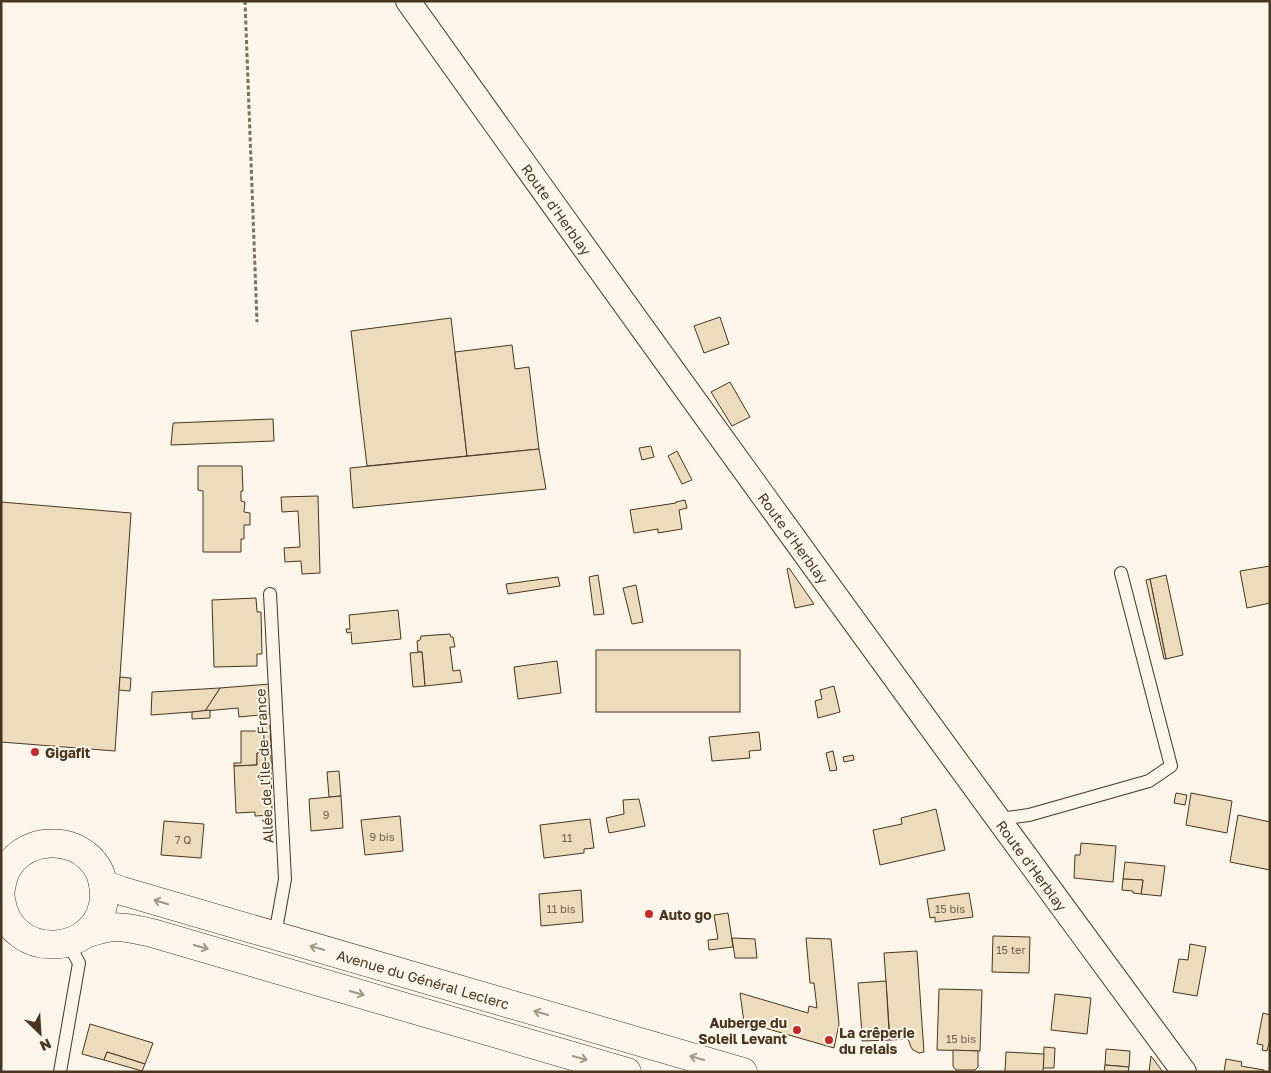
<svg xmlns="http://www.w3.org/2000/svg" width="1271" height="1073" font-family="'Golos Text',sans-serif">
<rect width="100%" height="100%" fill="#fbf6e9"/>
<g fill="#ecdcbc" stroke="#4a3520">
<path d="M720,317L729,344L704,353L694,326Z"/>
<path d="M451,318L467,456L367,466L351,331Z"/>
<path d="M512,345L515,369L529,367L539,449L467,456L455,352Z"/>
<path d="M730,382L750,417L732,426L711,392Z"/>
<path d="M273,419L274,441L171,445L173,423Z"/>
<path d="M651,446L654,457L642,460L639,448Z"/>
<path d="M539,449L546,489L353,508L350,468Z"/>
<path d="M677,451L692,480L682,484L668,456Z"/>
<path d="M198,466H242L243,491H241V501L245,502L244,512L250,513V525H244V539H241V552H203V491L198,490Z"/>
<path d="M318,496L320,573L302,574L301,561L285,562L284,548L300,547L298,511L282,512L281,497Z"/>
<path d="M685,500L687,508L679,510L682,529L658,533V529L634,533L630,510L676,503V502Z"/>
<path d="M1,502L131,513L115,751L1,742Z"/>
<path d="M1270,566V603L1247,608L1240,571Z"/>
<path d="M789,568L814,604L795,608L787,569Z"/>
<path d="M598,575L604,614L594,615L589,577Z"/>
<path d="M1166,575L1183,655L1166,659L1150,579Z"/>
<path d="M558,577L560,586L508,594L506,584Z"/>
<path d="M1150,579L1166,659H1164L1146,580Z"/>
<path d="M636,585L643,622L632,624L623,588Z"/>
<path d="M256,598L257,612H261L262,654H257V666L214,667L212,600Z"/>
<path d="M398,610L401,639L352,644L351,632L347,633L346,629H350L349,615Z"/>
<path d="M450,634L451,637H453L455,647H450L453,671L460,670L462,682L425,686L422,652H418L417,641L420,640L421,636Z"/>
<rect x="596" y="650" width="144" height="62"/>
<path d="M422,652L425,686L413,687L410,653Z"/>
<path d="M557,661L561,693L518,699L514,667Z"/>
<path d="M120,677L131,678L130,691L119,690Z"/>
<path d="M270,684V714L239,717L238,708L205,711L220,688Z"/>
<path d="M834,686L840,712L818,718L815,701L822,699L820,690Z"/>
<path d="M220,688L205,711L151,715L152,692Z"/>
<path d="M210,710V718L192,719V712Z"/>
<path d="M270,725L271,752L257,753V765L234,766V763H241V731H257V726Z"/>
<path d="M759,732L761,750L749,751L750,758L712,761L709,737Z"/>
<path d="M833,751L837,770L830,771L826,753Z"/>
<path d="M271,752L272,815L255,816V812L236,813L234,766L257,765V753Z"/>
<path d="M853,755L854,760L844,762L843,757Z"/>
<path d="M339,771L341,796L329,797L327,772Z"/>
<path d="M1176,793L1187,795L1185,805L1174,803Z"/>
<path d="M1191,793L1232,801L1227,833L1186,825Z"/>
<path d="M341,796L343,828L311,831L309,799Z"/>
<path d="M639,799L645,826L609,833L606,818L624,814L623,800Z"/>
<path d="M936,809L945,850L880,865L873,830L902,824L901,818Z"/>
<path d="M1238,815L1270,822V870L1230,862Z"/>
<path d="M400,816L403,851L365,855L361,820Z"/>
<path d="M590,819L594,848L584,849V853L544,858L540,825Z"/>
<path d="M164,821L204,824L201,858L161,855Z"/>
<path d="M1081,843L1116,846L1113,882L1074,878L1075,855H1080Z"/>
<path d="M1125,862L1165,866L1161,896L1141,894L1143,880L1123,879Z"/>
<path d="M1123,879L1143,880L1141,894L1133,893V891L1122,890Z"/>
<path d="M581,890L583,922L541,926L539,894Z"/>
<path d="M969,893L973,917L935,922V917L930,918L927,899Z"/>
<path d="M728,913L733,947L709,950L708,940L718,939L714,915Z"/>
<path d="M993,936L1030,937L1029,973L992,972Z"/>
<path d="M732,938L755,939L757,958H735Z"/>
<path d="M806,938L831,939L839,1024L834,1048L744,1022L740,993L808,1013L809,1006L817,1008L814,983H810Z"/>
<path d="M1190,944L1206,947L1197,996L1173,992L1179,959L1188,960Z"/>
<path d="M917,951L924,1052L919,1053L913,1050L911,1047L908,1039L890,1040L884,953Z"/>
<path d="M886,981L889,1031L862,1033L858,983Z"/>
<path d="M939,989L982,990L980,1051L937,1050Z"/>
<path d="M1055,994L1091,998L1087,1034L1051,1030Z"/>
<path d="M1263,1013L1270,1015V1039L1267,1051L1262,1050L1263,1045L1257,1044Z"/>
<path d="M90,1024L153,1043L145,1064L107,1052L104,1060L82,1054Z"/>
<path d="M889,1031L890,1040L862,1041V1033Z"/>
<path d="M1044,1047L1055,1048L1054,1068H1043Z"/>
<path d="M1106,1049L1130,1051L1129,1067L1105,1065Z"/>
<path d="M953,1050L978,1051V1067L975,1070H956L953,1066Z"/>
<path d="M107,1052L145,1064L142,1071L104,1060Z"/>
<path d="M1006,1052L1044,1054L1043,1072H1005Z"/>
<path d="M1151,1056L1163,1072H1149Z"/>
<path d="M1226,1059L1242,1062L1241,1066L1264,1070V1072H1224Z"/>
<path d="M1105,1065L1129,1067L1128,1072H1104Z"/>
</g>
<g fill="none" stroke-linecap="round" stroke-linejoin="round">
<defs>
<g id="lane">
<path d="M270,594L285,879L275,935"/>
<path d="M999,819L1029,815L1149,781L1171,766L1121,573"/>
<path d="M60,1072L79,963L68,943"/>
</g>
<g id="street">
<path id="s1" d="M408,1C664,360 922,717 1184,1072"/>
</g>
<g id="secondary">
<path id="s2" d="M103,884L122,891L743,1072"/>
<path d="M1,889C8,825 104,830 104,894C104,957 9,964 1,899"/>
<path d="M85,934C94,931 103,928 113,927C126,927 140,930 152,933L627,1072"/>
</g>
</defs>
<use href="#lane" stroke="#4a3520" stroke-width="14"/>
<use href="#street" stroke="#4a3520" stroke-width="26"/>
<use href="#secondary" stroke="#4a3520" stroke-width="29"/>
<path stroke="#7f6f5c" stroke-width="3" stroke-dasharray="4 2.5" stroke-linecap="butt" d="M245,1L257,322"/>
<use href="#lane" stroke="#fbf6e9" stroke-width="12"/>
<use href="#street" stroke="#fbf6e9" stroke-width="24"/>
<use href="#secondary" stroke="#fbf6e9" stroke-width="28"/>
</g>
<defs><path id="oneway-shaft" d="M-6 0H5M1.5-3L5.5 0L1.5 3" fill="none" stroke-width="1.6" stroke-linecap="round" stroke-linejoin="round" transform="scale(1.25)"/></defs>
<g stroke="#a29684">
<use href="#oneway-shaft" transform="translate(161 902) rotate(-163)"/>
<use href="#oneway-shaft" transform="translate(201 947) rotate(16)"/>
<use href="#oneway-shaft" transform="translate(317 948) rotate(-164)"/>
<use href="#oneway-shaft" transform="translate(357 993) rotate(16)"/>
<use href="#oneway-shaft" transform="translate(541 1013) rotate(-164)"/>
<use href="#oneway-shaft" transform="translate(580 1058) rotate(16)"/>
<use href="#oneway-shaft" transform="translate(697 1058) rotate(-164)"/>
</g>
<g fill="#c62828" stroke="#fbf6e9" stroke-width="2">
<circle cx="35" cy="752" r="5"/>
<circle cx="649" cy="914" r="5"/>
<circle cx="797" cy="1030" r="5"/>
<circle cx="829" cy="1040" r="5"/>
</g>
<g text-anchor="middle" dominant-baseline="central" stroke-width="4" stroke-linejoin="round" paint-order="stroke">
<g font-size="11" fill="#725f47">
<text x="326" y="814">9</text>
<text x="382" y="836">9 bis</text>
<text x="567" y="837">11</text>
<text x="183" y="839">7 Q</text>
<text x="561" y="908">11 bis</text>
<text x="950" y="908">15 bis</text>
<text x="1011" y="949">15 ter</text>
<text x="961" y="1038">15 bis</text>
</g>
<g font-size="14" fill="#4a3520" stroke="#fbf6e9">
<text stroke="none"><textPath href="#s1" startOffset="256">Route d'Herblay</textPath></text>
<text stroke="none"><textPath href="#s1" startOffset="661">Route d'Herblay</textPath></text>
<text transform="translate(264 766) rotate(-93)">Allée de l'Île-de-France</text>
<text stroke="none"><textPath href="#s1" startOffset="1066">Route d'Herblay</textPath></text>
<text stroke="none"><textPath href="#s2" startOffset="334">Avenue du Général Leclerc</textPath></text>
</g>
<g font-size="14" font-weight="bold" fill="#4a3520" stroke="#fbf6e9" text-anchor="start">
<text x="45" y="752">Gigafit</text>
<text x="659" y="914">Auto go</text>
<text x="787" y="1022" text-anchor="end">Auberge du<tspan x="787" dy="16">Soleil Levant</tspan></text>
<text x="839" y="1032">La crêperie<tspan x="839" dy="16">du relais</tspan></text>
</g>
</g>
<rect width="1271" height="1073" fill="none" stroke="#4a3520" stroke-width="5"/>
<g transform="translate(40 1033) rotate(155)" stroke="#fbf6e9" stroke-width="4" paint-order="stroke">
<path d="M0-4L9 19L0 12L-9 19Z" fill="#4a3520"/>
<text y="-8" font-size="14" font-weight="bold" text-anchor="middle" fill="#4a3520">N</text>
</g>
</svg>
